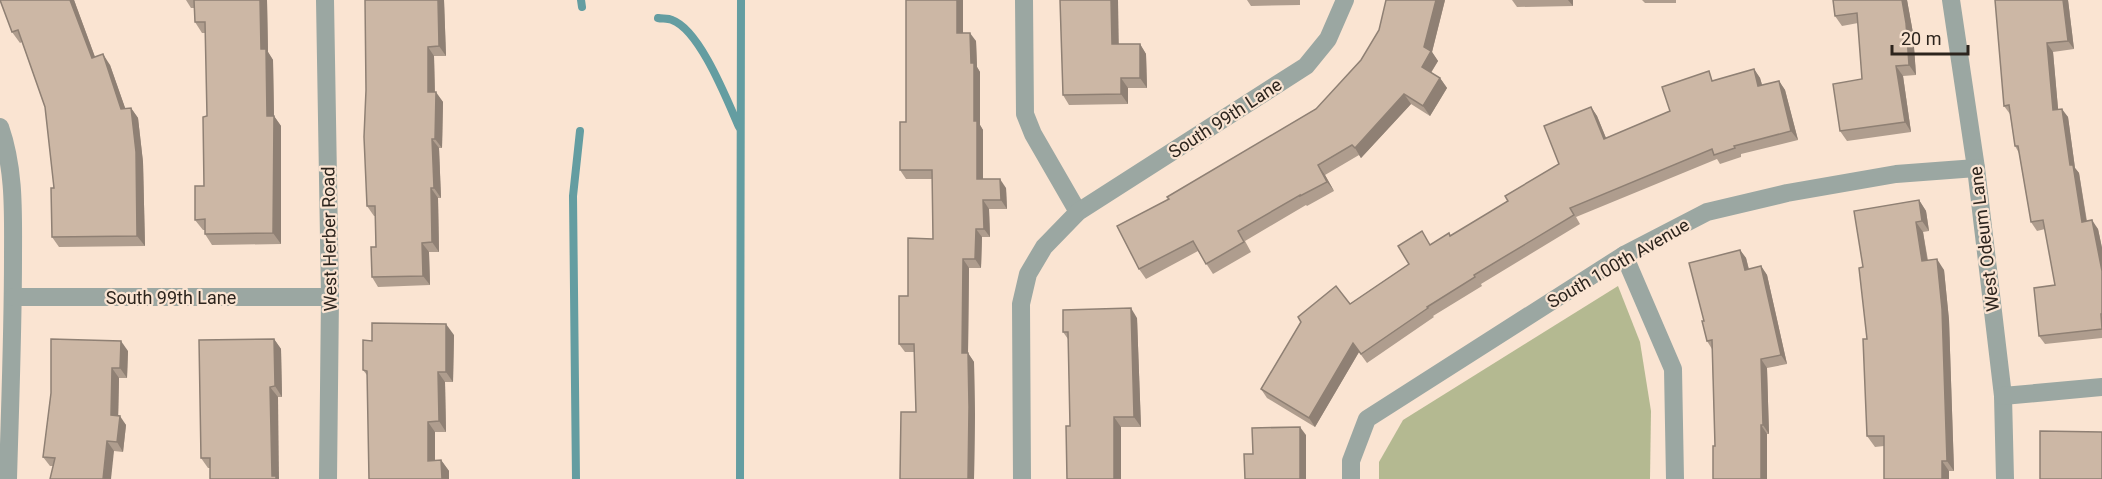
<svg xmlns="http://www.w3.org/2000/svg" width="2102" height="479" font-family="Roboto,sans-serif">
<rect width="100%" height="100%" fill="#fae4d2"/>
<path fill="#b4b991" d="M1618,286L1640,342L1651,411L1650,479H1379V462L1403,420Z"/>
<g fill="none" stroke-linecap="round" stroke-linejoin="round">
<g stroke="#649da1" stroke-width="8">
<path d="M581,0L582,7"/>
<path d="M658,18C662,19 668,18 672,20C700,30 727,100 739,127"/>
<path d="M576,479L573,196L580,131"/>
<path d="M740,479L741,0"/>
</g>
<g stroke="#9ba7a2" stroke-width="18">
<path d="M325,0L330,297L328,479"/>
<path d="M1024,0L1025,114L1033,134L1078,212"/>
<path d="M1951,0L1976,168L2003,396L2005,479"/>
<path d="M0,127C15,170 13,214 13,258C13,332 10,406 8,479"/>
<path d="M1624,255L1673,369L1675,479"/>
<path d="M13,297H330"/>
<path d="M2003,396L2102,387"/>
<path d="M1022,479L1021,304L1028,274L1044,247L1078,212L1306,66L1328,39L1345,0"/>
<path d="M1351,479V461L1367,419L1624,255L1707,212L1787,193L1896,174L1976,168"/>
</g>
</g>
<g fill="#af9d8e">
<path d="M0,0H74L95,57L110,65L125,108H131L138,118L143,162L145,246L59,247L52,237L54,188L45,107L22,42L20,43L12,32Z"/>
<path d="M186,0H267L268,52L273,60L274,116L281,126V244L212,245L205,234V230H203L195,220L204,186L207,116L206,33H202L195,22V8H191Z"/>
<path d="M444,0L446,56H434L435,92L443,102L442,148H439L441,198H438L439,252H429L430,285L378,287L372,277L376,247L375,216H374L367,206Z"/>
<path d="M963,0V33L976,41L977,67L980,72V125L983,130V179L1006,188L1007,209H989L990,237H982L981,268H969L968,353L974,362L975,415L974,479H900L916,412L915,352H905L899,344L908,296L933,239L932,179H906L900,170L906,122Z"/>
<path d="M1060,0H1118V44H1140L1146,54L1147,88H1128V104L1069,105L1063,95Z"/>
<path d="M1247,0H1300V5L1251,6Z"/>
<path d="M1445,0L1432,52L1438,61L1431,73L1440,78L1447,88L1430,116L1411,104L1361,158L1359,155L1325,175L1334,191L1307,206L1306,205L1245,241L1251,252L1213,274L1198,251L1146,279L1139,269L1169,199L1316,109Z"/>
<path d="M1512,0H1573V6L1517,7Z"/>
<path d="M1642,0H1676V3H1645Z"/>
<path d="M1833,0H1907L1913,33L1916,75L1903,76L1911,132L1847,141L1840,131L1862,79L1858,23L1842,26L1835,16Z"/>
<path d="M2068,0L2074,49L2053,52L2058,109L2068,117L2075,168L2079,173L2087,221L2098,229L2102,248V338L2045,344L2039,336L2055,285L2045,229L2037,231L2031,222L2019,153L2015,146L2010,114L2004,106Z"/>
<path d="M1754,69L1760,78L1762,85L1779,81L1785,90L1798,140L1741,154V157L1720,164L1717,159L1576,217L1580,224L1481,284L1482,286L1433,316L1434,317L1367,363L1359,352L1315,427L1267,398L1261,389L1350,304L1409,264L1431,244L1450,236L1508,201L1559,164L1591,107L1597,116L1606,138L1670,111L1715,80Z"/>
<path d="M1919,200L1926,211L1929,231L1923,232L1928,260L1944,270L1949,320L1954,471H1949L1884,446L1875,447L1867,436V339Z"/>
<path d="M1740,250L1746,258L1749,269L1761,266L1767,275L1787,364L1767,368L1769,434H1767V479L1715,446L1712,349L1707,341L1704,321Z"/>
<path d="M1137,318L1141,427H1121V479H1067L1070,426L1068,339L1063,332Z"/>
<path d="M454,335L453,382H445L446,432H435V460H441L449,471V479L363,370L372,341Z"/>
<path d="M274,339L281,349L282,397H278L210,468H208L201,458Z"/>
<path d="M128,351L127,378H119L118,416L126,425L123,452L114,451L53,466H50L43,457L51,393Z"/>
</g>
<g fill="#8f8074">
<path d="M70,0H74L99,68L92,58Z"/>
<path d="M260,0H267L268,52L273,60L274,116L281,126V244L273,233L267,116L261,49Z"/>
<path d="M438,0H444L446,56L439,46Z"/>
<path d="M957,0H963V41L957,33Z"/>
<path d="M1111,0H1118L1119,54L1112,44Z"/>
<path d="M1436,0H1445L1432,52L1438,61L1428,77L1422,67L1424,47Z"/>
<path d="M1568,0H1573V6Z"/>
<path d="M1902,0H1907L1913,33L1916,75L1909,65Z"/>
<path d="M2063,0H2068L2074,49L2068,41Z"/>
<path d="M970,33L976,41L977,67L980,72V125L983,130V188L977,179L971,63Z"/>
<path d="M2047,43L2053,52L2059,119L2053,110Z"/>
<path d="M1140,44L1146,54L1147,88L1140,78Z"/>
<path d="M428,47L434,56L435,101L428,92Z"/>
<path d="M103,54L110,65L129,119L121,109Z"/>
<path d="M1896,66L1903,76L1911,132L1905,122Z"/>
<path d="M1754,69L1760,78L1765,95L1758,86Z"/>
<path d="M1121,78L1128,88V104L1121,94Z"/>
<path d="M1440,78L1447,88L1430,116L1423,106Z"/>
<path d="M1779,81L1785,90L1798,140L1791,131Z"/>
<path d="M436,92L443,102L442,148L435,139Z"/>
<path d="M1404,94L1411,104L1361,158L1355,148Z"/>
<path d="M1591,107L1597,116L1610,148L1604,139Z"/>
<path d="M131,108L138,118L143,162L145,246L137,236Z"/>
<path d="M2062,109L2068,117L2075,168L2079,173L2088,231L2082,222L2070,165Z"/>
<path d="M432,139L439,148L441,198L434,188Z"/>
<path d="M1318,165L1325,175L1334,191L1327,182Z"/>
<path d="M1000,179L1006,188L1007,209L1001,200Z"/>
<path d="M431,188L438,198L439,252L432,242Z"/>
<path d="M983,200L989,209L990,237L984,229Z"/>
<path d="M1919,200L1926,211L1929,231L1922,221Z"/>
<path d="M2092,220L2098,229L2102,248V271Z"/>
<path d="M1916,222L1923,232L1929,271L1922,261Z"/>
<path d="M976,229L982,237L981,268L975,259Z"/>
<path d="M422,243L429,252L430,285L423,276Z"/>
<path d="M1740,250L1746,258L1751,279L1745,270Z"/>
<path d="M963,259L969,268L968,353L974,362L975,415L974,479H968L962,353Z"/>
<path d="M1937,259L1944,270L1949,320L1954,471L1947,461Z"/>
<path d="M1761,266L1767,275L1787,364L1781,355Z"/>
<path d="M1131,308L1137,318L1141,427L1134,417Z"/>
<path d="M446,324L454,335L453,382L446,372Z"/>
<path d="M274,339L281,349L282,397L275,386Z"/>
<path d="M121,341L128,351L127,378L120,368Z"/>
<path d="M1353,343L1359,352L1315,427L1309,418Z"/>
<path d="M1761,359L1767,368L1769,434L1763,425Z"/>
<path d="M112,368L119,378L118,424L111,415Z"/>
<path d="M438,372L445,382L446,432L439,421Z"/>
<path d="M270,387L278,397L279,479H274L272,476Z"/>
<path d="M120,416L126,425L123,452L117,442Z"/>
<path d="M1114,417L1121,427V479H1114Z"/>
<path d="M428,422L435,432V471L428,461Z"/>
<path d="M1761,425L1767,434V479H1761Z"/>
<path d="M1300,427L1306,435V479H1300Z"/>
<path d="M107,441L114,451L111,479H103Z"/>
<path d="M441,460L449,471V479H442Z"/>
<path d="M1942,461L1949,471V479H1942Z"/>
</g>
<g fill="#ccb7a5" stroke="#8f8074" stroke-width="1.5">
<path d="M0,0H70L92,58L103,54L121,109L131,108L136,152L137,236L52,237L51,188H54L45,107L18,30L12,32Z"/>
<path d="M194,0H260L261,49H266L267,116H274L273,233L205,234V219L195,220V186H204L203,117L207,116L205,22H195Z"/>
<path d="M365,0H438L439,46L428,47V92H436L435,139H432L434,188H431L432,242L422,243L423,276L372,277L371,247H376L375,206H367L364,137L366,90Z"/>
<path d="M906,0H957V33H970L971,63H974V121H977V179H1000L1001,200H983L984,229H976L975,259H963L962,353H968L969,407L968,479H900L901,412H916L914,344H899V296H908V238L933,239L932,170H900V122H906Z"/>
<path d="M1060,0H1111L1112,44H1140V78H1121V94L1063,95Z"/>
<path d="M1386,0H1436L1424,47L1431,51L1422,67L1440,78L1423,106L1404,94L1355,148L1352,145L1318,165L1327,182L1300,196V195L1238,231L1244,242L1206,264L1193,241L1139,269L1117,226L1169,199L1167,197L1316,109L1361,60L1379,30Z"/>
<path d="M1833,0H1902L1906,23L1909,65L1896,66L1905,122L1840,131L1833,84L1862,79L1857,13L1835,16Z"/>
<path d="M1995,0H2063L2068,41L2047,43L2053,110L2062,109L2070,165H2073L2082,222L2092,220L2102,271V314H2101L2102,329L2039,336L2034,288L2055,285L2043,220L2031,222L2018,146H2015L2009,105L2004,106Z"/>
<path d="M1754,69L1758,86L1779,81L1791,131L1734,146L1735,148L1714,155L1712,149L1570,208L1574,215L1474,275L1475,277L1427,307L1428,308L1361,354L1353,343L1309,418L1261,389L1301,322L1298,317L1336,286L1350,304L1409,264L1398,246L1422,231L1430,245L1449,233L1450,236L1508,201L1505,196L1559,164L1544,126L1591,107L1604,139L1670,111L1662,87L1709,71L1712,81Z"/>
<path d="M1919,200L1922,221L1916,222L1922,261L1937,259L1942,309L1947,461H1942V479H1884V436H1867L1863,339H1867L1859,268L1863,267L1854,211Z"/>
<path d="M1740,250L1745,270L1761,266L1781,355L1761,359L1763,425H1761V479H1713V446H1715L1712,340L1707,341L1702,321H1704L1689,263Z"/>
<path d="M1131,308L1134,417H1114V479H1067L1066,426H1070L1068,332H1063V310Z"/>
<path d="M372,323L446,324V372H438L439,421L428,422V461L441,460L442,479H369L367,371L363,370V340L372,341Z"/>
<path d="M51,339L121,341L120,368H112L111,415L120,416L117,442L107,441L103,479H50L55,458L43,457L51,393Z"/>
<path d="M274,339L275,386L270,387L272,476H276V479H210V458H201L199,340Z"/>
<path d="M1300,427V479H1245L1244,454H1253L1252,428Z"/>
<path d="M2040,431L2102,432V479H2040Z"/>
</g>
<g text-anchor="middle" dominant-baseline="central" stroke-width="4.5" stroke-linejoin="round" paint-order="stroke">
<g font-size="18" fill="#2c241d" stroke="#fae4d2">
<text transform="translate(1225 118) rotate(-33)">South 99th Lane</text>
<text transform="translate(329 239) rotate(-91)">West Herber Road</text>
<text transform="translate(1984 239) rotate(-97)">West Odeum Lane</text>
<text transform="translate(1618 263) rotate(-30)">South 100th Avenue</text>
<text x="171" y="297">South 99th Lane</text>
</g>
</g>
<path d="M1892 45v9h76v-9" fill="none" stroke="#2c241d" stroke-width="3"/>
<text x="1901" y="45" font-size="18" fill="#2c241d" stroke="#fae4d2" stroke-width="4.5" paint-order="stroke">20 m</text>
</svg>
